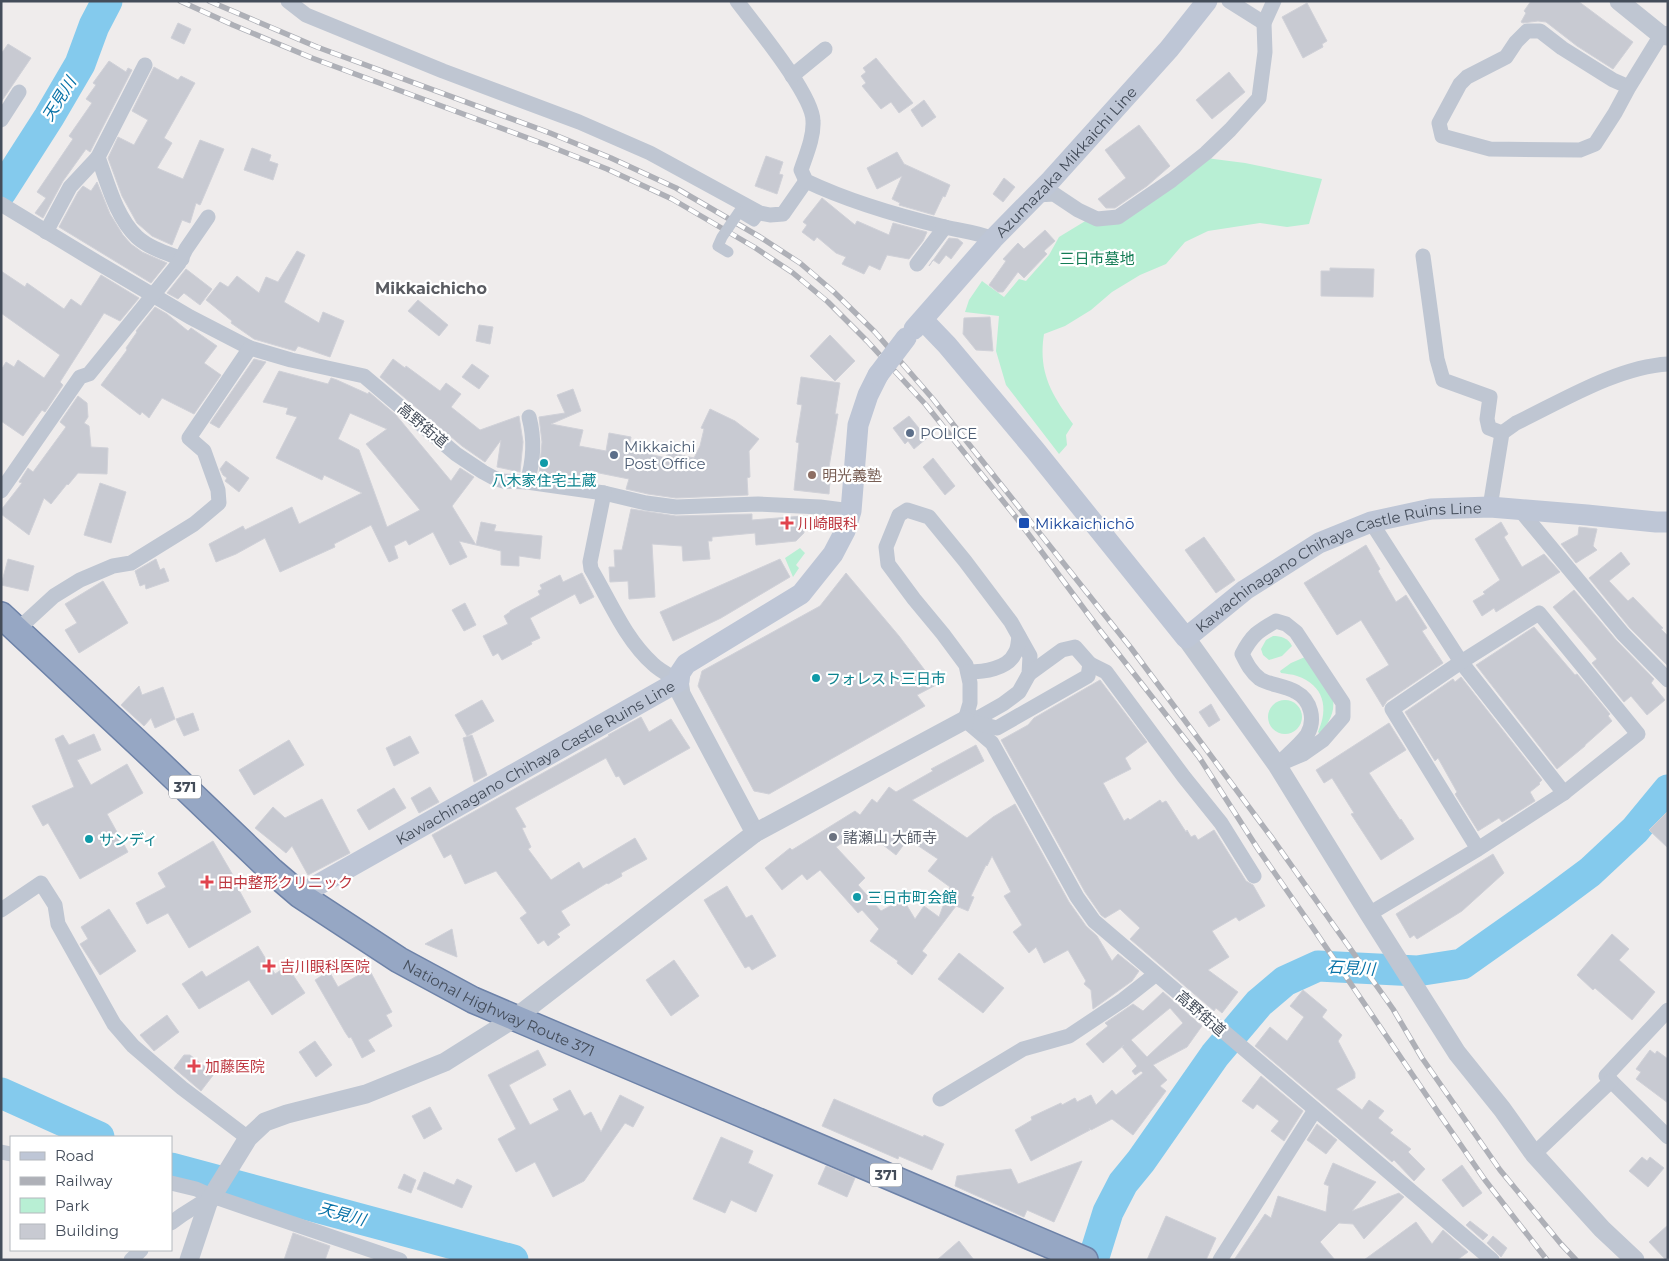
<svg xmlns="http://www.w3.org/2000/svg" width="1669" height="1261" font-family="Montserrat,'Noto Sans JP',sans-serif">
<rect width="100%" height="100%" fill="#efecec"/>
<g fill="#b8efd4">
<path d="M1206,158L1245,163L1322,179L1309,224L1287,227L1260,223L1208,231L1185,242L1166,264L1140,275L1112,292L1091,310L1065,326L1044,334C1038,372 1051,394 1073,424L1066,435L1067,445L1059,454L1006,385L996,351L999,316L965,312L969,300L982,281L1004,297L1019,279L1026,281L1049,255L1059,237L1087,220L1121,219Z"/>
<path d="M800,548L805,553L796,565L799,568L793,577L785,558Z"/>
<path d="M1273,636C1281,636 1288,638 1292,646L1282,656L1269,660L1263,655L1261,649L1266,640Z"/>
<path d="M1305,657L1333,699C1335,713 1329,722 1320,734L1318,732C1329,708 1324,685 1297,676C1292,674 1286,674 1281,673L1280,671L1291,663Z"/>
<circle cx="1285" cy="717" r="17"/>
</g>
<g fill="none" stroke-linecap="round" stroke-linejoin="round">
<g stroke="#84caed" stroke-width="31">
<path d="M1,192L49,117L80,64L94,26L107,1"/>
<path d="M1,1093L99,1137"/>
<path d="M171,1168L513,1260"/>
<path d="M1093,1260L1108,1212L1123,1183L1141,1161L1215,1055L1259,1003L1285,981L1318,966L1417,971L1462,964L1547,904L1590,872L1635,830L1668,790"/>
</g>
</g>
<g fill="#c8cad2" stroke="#d0d1d8" fill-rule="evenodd">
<path d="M1531,1H1578L1633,42L1613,69L1577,46L1546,22L1538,21L1523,23L1521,22L1526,13L1524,11Z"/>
<path d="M1307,3L1327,41L1322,44L1323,47L1303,58L1282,17Z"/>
<path d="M178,23L191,29L184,44L171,38Z"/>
<path d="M8,44L31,58L1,102V54Z"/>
<path d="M876,58L913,103L899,113L891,102L881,109L862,86L866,83L861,76L866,72L863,68Z"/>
<path d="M109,61L126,72L128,68L132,70L90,152L86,149L63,181L43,218L35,213L46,198L37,192L73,139L69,136L92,103L86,99L96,85L93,83Z"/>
<path d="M154,67L178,80L181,76L195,83L164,138L172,143L157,168L183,179L200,140L224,149L201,203L200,205L196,203L190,223L182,220L172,245L152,236L137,223L122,196L108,158L118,137L134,145L148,120L132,111Z"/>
<path d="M1229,72L1245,92L1212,119L1196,100Z"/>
<path d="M924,100L936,117L922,127L911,110Z"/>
<path d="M1139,125L1170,166L1147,186L1115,208H1106L1098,199L1126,178L1105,150Z"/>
<path d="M252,148L271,155L269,161L278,164L273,180L244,170Z"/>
<path d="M897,152L904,164L950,185L945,197L943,196L934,215L899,205L900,203L892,199L902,176L877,189L867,168Z"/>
<path d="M766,156L783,162L779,174L783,175L777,194L755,186Z"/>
<path d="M1004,178L1015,187L1003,202L993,194Z"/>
<path d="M97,182L110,214L123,235L131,244L142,252L167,263L151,283L59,227L78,192L83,186L91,191Z"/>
<path d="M822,198L855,225L857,221L889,235L893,223L927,232L923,241L909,259L887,255L880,270L869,265L864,274L842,264L846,257L836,253L817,237L814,241L802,232L807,225L803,222Z"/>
<path d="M1045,230L1055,241L1044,251L1047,254L1024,278L1018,272L1003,292H998L989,285L1006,261L1003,259L1018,243L1024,249Z"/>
<path d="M949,238L958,239L963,243L951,259L946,255L939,264L933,260L929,266Z"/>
<path d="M297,251L305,255L284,302L319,323L323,312L344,321L330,357L298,346L295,351L254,339L231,323L232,321L206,300L220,282L228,287L237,276L259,293L266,277L278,282Z"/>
<path d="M1330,268L1374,269L1373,297L1321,296V271H1330Z"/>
<path d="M186,269L212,289L200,305L184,293L178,299L167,293Z"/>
<path d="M1,271L25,287L27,283L64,309L71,299L81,306L101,275L139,298L120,321L104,313L60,382L63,385L45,412L42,410L23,436L1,421V370L6,362L14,367L18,360L44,378L60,355L1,313Z"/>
<path d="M418,300L448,325L439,336L408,311Z"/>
<path d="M155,307L167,314L188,331L191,328L217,346L204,363L221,375L194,414L162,398L149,418L142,412L140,415L101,385L127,350L126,348L137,332L136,331Z"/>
<path d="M990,317L993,351L976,350L963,334L964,318Z"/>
<path d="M479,325L493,327L490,344L476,341Z"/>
<path d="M830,335L855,361L835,381L810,356Z"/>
<path d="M254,359L266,362L219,428L210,423Z"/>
<path d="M393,359L405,368L406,366L440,391L446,383L461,394L451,407L480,430L519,416L523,442L520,472L497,467L501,440L485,462L462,446L380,377Z"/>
<path d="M472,364L489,376L479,389L462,377Z"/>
<path d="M279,371L328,384L331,378L337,380L368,394L369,392L396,415L451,481L460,468L474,477L452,506L476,545L481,522L496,525L494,531L542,536L540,559L519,556V566L501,565V551L459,541L467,557L450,565L433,532L409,545L406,540L394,546L398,558L389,562L371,525L334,544L335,547L280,572L265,538L236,554L216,562L209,544L243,526L245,530L292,507L299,524L362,493L324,475L322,480L276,458L297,417L286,414L288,408L263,402ZM350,413L387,429L366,444L420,510L387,527L359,450L338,439Z"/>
<path d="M801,377L840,383L835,414H838L829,467H831L829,494L794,490L799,443L796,442L802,405L797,404Z"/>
<path d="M573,389L581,411L551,424L583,430L579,446L606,451L609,433L631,437L629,449L666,458L668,452L694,458L700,446L704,429L701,428L710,409L735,421L759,439L749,451L750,477L747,478L748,495L676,498L648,494L626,489L629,479L594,472L592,482L539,474L542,442L539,417L565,413L557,395Z"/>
<path d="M78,396L87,403L88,417L84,423L89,426L91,447L108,448L107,474L78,473L68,485L67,484L51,504L44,498L29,535L1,514V510L22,483L19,482L28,468L33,472L66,427L60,422Z"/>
<path d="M909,416L927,438L914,449L908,441L905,444L893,428Z"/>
<path d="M933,458L955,486L945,495L923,467Z"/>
<path d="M226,461L249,478L239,492L225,481L227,478L223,475L220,469Z"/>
<path d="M100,483L126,492L111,543L84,535Z"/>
<path d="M631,509L676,516L752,514V520L803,516L804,533L796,541L756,545L755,533L712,537V541H708L710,559L683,561L682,546L652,544L655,597L629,599L628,581L610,582L609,567H615L614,550H622Z"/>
<path d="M1501,522L1508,534L1504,537L1522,567L1544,554L1560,572L1496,612L1494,608L1482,616L1473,601L1485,594L1483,592L1500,580L1475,539Z"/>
<path d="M1579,527L1597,529L1593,546L1597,550L1576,563L1561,544L1578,535Z"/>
<path d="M1204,537L1235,580L1216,593L1185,550Z"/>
<path d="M1366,545L1380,569L1378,571L1396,602L1406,595L1427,628L1422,631L1443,663L1387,701L1383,707L1366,679L1389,665L1361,620L1337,635L1304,583Z"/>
<path d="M1621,552L1630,564L1609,581L1628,601L1633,597L1663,628L1661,629L1668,636V666L1630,628L1589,578Z"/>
<path d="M8,559L34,566L28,591L1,585Z"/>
<path d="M156,559L160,570L164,568L169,581L146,589L145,584L140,586L135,571Z"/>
<path d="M780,559L790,577L721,618L673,641L660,612Z"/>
<path d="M582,573L594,597L580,604L575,594L530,618L540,638L531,642L532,644L502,660L498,653L493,656L483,636L508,624L504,616L510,612V611L540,595L538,591L542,589L540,585L560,575L563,582Z"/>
<path d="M846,573L899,636L936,685L917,695L925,706L769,794L754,791L698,686L702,671L820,606Z"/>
<path d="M103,581L128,623L79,653L65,630L77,623L65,604Z"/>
<path d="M1574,590L1616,640L1654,679L1651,683L1665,700L1647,715L1631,696L1624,702L1592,663L1597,659L1553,607Z"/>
<path d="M465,603L476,625L464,631L452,610Z"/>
<path d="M1534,627L1575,675L1577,674L1610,714L1608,716L1612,721L1585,745V746L1557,769L1476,665Z"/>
<path d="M1461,677L1542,780L1539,783L1540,784L1530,792L1535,801L1502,822L1499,818L1478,831L1455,794L1457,792L1438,758L1435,761L1405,712L1453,679L1455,682Z"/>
<path d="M1100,680L1147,742L1125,758L1131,769L1103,783L1124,821L1128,818L1130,820L1160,800L1162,803L1166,801L1186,832L1187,830L1191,837L1195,835L1198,840L1214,830L1246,881L1253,885L1265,906L1239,921L1236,917L1212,931L1229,957L1208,970L1238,992L1222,1013L1216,1008L1214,1011L1130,939L1140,928L1120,909L1105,918L1101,915L1085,892L1001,740L1028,725L1034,718Z"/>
<path d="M139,686L142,695L163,687L175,719L155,728L151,718L144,726L121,705Z"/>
<path d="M482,700L494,721L467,736L455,715Z"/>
<path d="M1211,704L1220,720L1209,727L1199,712Z"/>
<path d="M193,713L199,730L184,736L176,719Z"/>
<path d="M641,717L649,732L671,719L690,748L624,785L619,776L616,777L606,758L515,808L526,827L522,828L531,847L528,849L551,880L579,862L583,869L635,838L647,859L621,873L622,876L608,884L607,883L561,911L570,925L557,934L560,937L548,946L544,940L538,944L520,918L527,913L496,871L465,884L451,854L444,858L432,835L609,736L608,735Z"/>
<path d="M1389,723L1406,750L1369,773L1400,820L1401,819L1414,839L1381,860L1351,814L1354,813L1332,778L1324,783L1316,770Z"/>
<path d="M94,734L101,750L77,760L91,785L127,764L143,793L107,814L128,852L80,879L48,823L43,826L32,806L74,787L55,739L63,735L69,745Z"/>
<path d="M472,735L487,775L474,782L463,738Z"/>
<path d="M410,736L419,753L394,766L386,748Z"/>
<path d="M289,740L304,765L254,795L239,770Z"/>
<path d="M976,745L984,761L912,800L967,838L993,817L1015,804L1069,902L1086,926L1097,936L1112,961L1118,954L1139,971L1132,981L1093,1009L1091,990L1084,984L1086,981L1068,950L1044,963L1036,947L1029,953L1013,932L1022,925L1004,896L1011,892L992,856L987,866L986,865L971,896L974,897L968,911L956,906L922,951L927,955L912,975L897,963L898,961L870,941L879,929L862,910L858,913L820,870L807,880L802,874L782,890L765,868L790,848L792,850L855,811L860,815L872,799L877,803L889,787L896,792L933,771L931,769ZM860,831L867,836L869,834L896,855L908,839L938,859L928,871L950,887L939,917L924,906L915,919L903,899L881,911L858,885L865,878L836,847Z"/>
<path d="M430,787L439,802L419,813L411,798Z"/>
<path d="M394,788L406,808L369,830L357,810Z"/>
<path d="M322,799L350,853L308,875L292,846L286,853L255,828L273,807L285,818Z"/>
<path d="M1668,811V848L1649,830Z"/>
<path d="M213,841L241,889L239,890L251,912L189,948L168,913L147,924L136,903L166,887L158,873Z"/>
<path d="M1493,854L1504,873L1462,911L1417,939L1414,935L1410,938L1396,914Z"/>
<path d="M727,886L746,918L752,915L776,956L752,970L749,966L745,968L704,900Z"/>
<path d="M109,909L136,951L100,975L80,944L88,939L81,927Z"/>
<path d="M452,929L457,957L425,944Z"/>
<path d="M1612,934L1629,949L1619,960L1655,992L1632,1020L1595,988L1593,990L1577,975Z"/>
<path d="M258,946L275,974L287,966L305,993L272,1015L249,980L199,1009L182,984L202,971L206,977Z"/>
<path d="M959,953L1004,988L983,1013L938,979Z"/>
<path d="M674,960L699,996L671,1016L646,980Z"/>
<path d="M369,969L392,1012L386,1015L392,1026L368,1040L375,1051L362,1058L351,1037L349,1038L345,1032L315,980L329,971L338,987Z"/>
<path d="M1303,990L1327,1010L1322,1017L1342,1035L1338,1041L1355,1073V1078L1336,1089L1362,1110L1369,1100L1384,1111L1378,1118L1393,1130L1390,1133L1411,1149L1408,1152L1425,1169L1414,1181L1394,1160L1392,1162L1255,1046L1270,1027L1287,1041L1304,1017L1290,1006Z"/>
<path d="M1163,992L1202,1026L1187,1047L1153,1065L1167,1080L1160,1086L1166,1091L1133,1135L1112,1119L1091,1130L1089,1128L1090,1130L1031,1161L1015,1130L1032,1120L1031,1117L1061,1103L1062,1105L1075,1098L1077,1102L1091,1095L1096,1105L1112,1090L1116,1095L1143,1073L1141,1071L1135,1075L1132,1071L1137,1066L1122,1047L1124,1045L1103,1063L1086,1044L1108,1026L1105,1023L1133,1004L1143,1011ZM1170,1008L1183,1023L1147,1057L1131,1040Z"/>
<path d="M167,1015L179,1032L154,1051L140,1035Z"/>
<path d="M315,1041L332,1065L316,1077L299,1052Z"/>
<path d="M538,1050L546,1065L509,1085L530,1125L559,1110L553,1099L570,1090L584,1116L591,1112L601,1132L620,1095L644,1107L633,1127L625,1123L584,1181L553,1197L535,1162L516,1172L498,1139L516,1129L488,1075Z"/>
<path d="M1650,1050L1655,1054L1657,1051L1668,1059V1103L1636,1079L1641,1072L1636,1069Z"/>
<path d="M184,1055H190L214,1074L201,1091L174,1068Z"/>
<path d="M1261,1076L1303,1111L1284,1141L1271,1131L1279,1121L1257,1104L1253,1109L1242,1101Z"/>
<path d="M834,1099L923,1137L924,1135L944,1144L932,1170L899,1156L898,1159L822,1126Z"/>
<path d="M430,1107L442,1129L424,1139L412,1116Z"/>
<path d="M1317,1124L1337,1140L1326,1154L1307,1140Z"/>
<path d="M721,1137L753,1151L748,1163L773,1175L756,1212L731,1200L725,1213L693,1199Z"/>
<path d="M1642,1157L1647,1161L1650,1157L1664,1168L1648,1187L1629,1171Z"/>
<path d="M1082,1161L1054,1222L1027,1210L1024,1217L955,1186L957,1176L1011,1169L1018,1184Z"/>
<path d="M1333,1163L1376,1182L1352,1211L1399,1193L1404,1197L1364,1239L1353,1224L1339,1223L1320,1242L1335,1260H1234L1265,1214L1271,1218L1278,1196L1326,1212L1329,1186L1324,1184Z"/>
<path d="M1462,1165L1482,1193L1463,1207L1442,1180Z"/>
<path d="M826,1166L855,1178L847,1197L818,1184Z"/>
<path d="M424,1172L454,1185L457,1179L472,1186L462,1208L417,1189Z"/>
<path d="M404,1174L416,1180L411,1193L398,1188Z"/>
<path d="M1166,1216L1216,1238L1206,1260H1147Z"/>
<path d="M1470,1221L1488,1235L1483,1240L1466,1225Z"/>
<path d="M1416,1222L1432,1244L1443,1230L1468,1252L1457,1260H1364Z"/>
<path d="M1668,1225V1260H1666L1649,1242Z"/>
<path d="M293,1233L330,1246L325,1260H284Z"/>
<path d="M1493,1236L1507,1248L1501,1257L1487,1243Z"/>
<path d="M959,1241L974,1260H937Z"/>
</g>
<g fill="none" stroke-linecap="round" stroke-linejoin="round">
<defs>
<g id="trunk">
<path id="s4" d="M1,615L154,758L272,871L300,895L399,960L473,1000L1085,1260"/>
</g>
</defs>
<use href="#trunk" stroke="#6d82a8" stroke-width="28"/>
<g stroke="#bfc6d2" stroke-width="15">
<path d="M288,1L306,15L443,71L579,122L650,153L760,213L770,215L783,214L806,181"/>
<path d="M737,1C755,25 813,95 813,121C814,137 806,155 801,170L806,181C848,201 899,216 945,227C961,231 978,232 993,239"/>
<path d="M1229,1L1264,23"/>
<path d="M145,65L98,157C108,184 116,217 137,237C149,248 166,253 182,259"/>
<path d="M792,76L825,49"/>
<path d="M1629,87L1613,80L1562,48L1540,31H1527L1516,42L1506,57L1467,77L1460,84L1439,123L1442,136L1490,149L1580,150L1595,144L1615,113L1629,87L1661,35"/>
<path d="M1,120L19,92"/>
<path d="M1037,195L1054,194L1078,210L1097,219L1118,217L1172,180L1206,153L1230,130L1259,98L1265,52L1264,23L1274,1"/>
<path d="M1,204L90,258L190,317L250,348L291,360L364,376L456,454L483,472L494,478L503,481L527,482L604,493L646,503L676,507L758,504L820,507L851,511"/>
<path d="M46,232L70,187L98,157"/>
<path d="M1423,256L1437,359L1443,380L1490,397L1487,419L1489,428L1502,433"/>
<path d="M917,264L945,227"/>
<path d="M527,482C534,460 535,440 529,417"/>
<path d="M1,491L80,377L89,374L179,263L186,249L208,217"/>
<path d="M604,493L590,562L591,569C610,601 625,639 653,664C660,671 671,676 679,681"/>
<path d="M1490,507L1502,433L1516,423C1562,401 1617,367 1668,364"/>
<path d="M907,510L929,517L965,561L1011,622L1030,656L1029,674L1019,692L1003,704L980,717L965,720L970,703V683L966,665L943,634L914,599L888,564L886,547L899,515Z"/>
<path d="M1520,510L1623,634L1668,680"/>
<path d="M1371,522L1461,662L1564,793"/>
<path d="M1276,621L1286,624L1296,632L1343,703V717L1323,740L1303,754L1277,765C1286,756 1299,746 1307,735C1316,720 1311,700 1296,692C1286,686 1267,684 1260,679C1251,672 1247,664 1242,654C1252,635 1258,631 1276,621Z"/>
<path d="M17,630L54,596L80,580L113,566L131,563L194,524L219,503L218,490L204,451L189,438L250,348"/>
<path d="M1090,664L1106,672L1184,777L1221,823L1254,876"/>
<path d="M968,672C983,672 1008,669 1015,653C1018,649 1018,642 1019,637"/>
<path d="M965,720L992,743L1077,897L1094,921L1492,1260"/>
<path d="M968,721L997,728L1088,676L1090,664L1075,647L1062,650L1029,674"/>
<path d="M1,910L41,883L55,905L58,924L114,1024L133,1046L182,1088L248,1138"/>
<path d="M1369,914L1478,849L1564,793L1638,734L1539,613L1461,662L1392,709L1478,849"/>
<path d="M1668,1010L1606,1076L1668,1137"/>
<path d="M940,1099L1023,1049L1069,1036L1123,1000L1156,974"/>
<path d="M1,1152L11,1154"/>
<path d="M1534,1154L1611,1081"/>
<path d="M171,1183L196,1189L212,1196L400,1260"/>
<path d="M171,1223L182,1215L212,1196"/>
<path d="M131,1260L141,1250"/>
<path d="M1220,1260L1315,1110"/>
</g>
<g stroke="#bfc6d2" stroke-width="19">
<path d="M1619,1L1661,35L1668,36"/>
<path d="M1186,638L1277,765L1369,914L1457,1053L1502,1109L1534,1154L1602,1229L1635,1260"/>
<path d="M679,681L681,694L755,833"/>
<path d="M189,1260L208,1203L248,1138L265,1122L287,1114L366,1094L445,1062L515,1018L755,833L965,720"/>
</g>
<g stroke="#bec6d6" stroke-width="21">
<path id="s1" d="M923,320L947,345L1035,450L1186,638L1245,590L1319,543L1371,522L1431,509L1490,507L1587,515L1656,522H1668"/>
<path id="s2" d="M914,329L993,239L1051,180L1169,49L1207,1"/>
<path id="s3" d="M300,895L679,681L680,673L686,664L801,594L833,554L845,531L851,511L858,425L868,395L878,375"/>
</g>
<use href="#trunk" stroke="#96a7c4" stroke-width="25"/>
<defs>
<g id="rail">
<path d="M180,1L233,25L312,58L544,144L607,169L672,199L754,247L793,273L828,302L867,341L926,405L1015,516L1099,629L1199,757L1258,849L1315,931L1431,1102L1485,1180L1547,1260"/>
<path d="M209,1L317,47L550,133L611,158L676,188L760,237L800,263L834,292L875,332L933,399L1131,648L1272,838L1393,1009L1422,1058L1500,1170L1561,1244L1576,1260"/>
</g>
</defs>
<use href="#rail" stroke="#aeb0b7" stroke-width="5.5"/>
<use href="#rail" stroke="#fff" stroke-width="4" stroke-dasharray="11" stroke-linecap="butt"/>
<path stroke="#bfc6d2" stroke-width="11" d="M728,252L718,246L722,237L739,212L754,221L760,213"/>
<path stroke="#bec6d6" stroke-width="21" d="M878,375L906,338"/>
</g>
<g fill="#5c6f8a" stroke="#fff" stroke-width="2">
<circle cx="910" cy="433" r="5"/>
<circle cx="614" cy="455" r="5"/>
</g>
<g fill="#0f9aa8" stroke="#fff" stroke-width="2">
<circle cx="544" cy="463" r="5"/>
<circle cx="816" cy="678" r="5"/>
<circle cx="89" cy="839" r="5"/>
<circle cx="857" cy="897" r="5"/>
</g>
<circle fill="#8d6e63" stroke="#fff" stroke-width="2" cx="812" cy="475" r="5"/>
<g fill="#e0444e" stroke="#fff" stroke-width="2">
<path d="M784.5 515.5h5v5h5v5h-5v5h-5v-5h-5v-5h5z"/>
<path d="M204.5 874.5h5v5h5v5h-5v5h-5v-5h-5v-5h5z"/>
<path d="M266.5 958.5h5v5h5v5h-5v5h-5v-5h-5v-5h5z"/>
<path d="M191.5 1058.5h5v5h5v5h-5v5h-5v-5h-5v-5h5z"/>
</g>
<rect fill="#1a4fb4" stroke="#fff" stroke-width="2" x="1018" y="517" width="12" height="12" rx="2.5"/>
<circle fill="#6b7280" stroke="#fff" stroke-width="2" cx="833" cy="837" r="5"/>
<g text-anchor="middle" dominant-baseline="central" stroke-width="4.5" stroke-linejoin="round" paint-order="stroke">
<g fill="#fff" stroke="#7c828c" stroke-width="1">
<rect x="169" y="775.5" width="32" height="23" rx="4"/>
<rect x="870" y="1163.5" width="32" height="23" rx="4"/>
</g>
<g font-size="14" font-weight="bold" fill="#444d5a">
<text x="185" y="787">371</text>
<text x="886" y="1175">371</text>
</g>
<g font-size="15" fill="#444d5a" stroke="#fff">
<text stroke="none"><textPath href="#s2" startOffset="226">Azumazaka Mikkaichi Line</textPath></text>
<text transform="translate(423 425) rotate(40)">高野街道</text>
<text stroke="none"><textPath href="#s1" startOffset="586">Kawachinagano Chihaya Castle Ruins Line</textPath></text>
<text stroke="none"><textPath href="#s3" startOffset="270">Kawachinagano Chihaya Castle Ruins Line</textPath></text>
<text stroke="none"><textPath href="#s4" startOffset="639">National Highway Route 371</textPath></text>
<text transform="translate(1201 1013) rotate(41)">高野街道</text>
</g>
<g font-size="15" fill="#147c55" stroke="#fff">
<text x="1097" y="258">三日市墓地</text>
</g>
<g font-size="15" fill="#4e5e75" stroke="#fff" text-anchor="start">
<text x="920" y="433">POLICE</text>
<text x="624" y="446">Mikkaichi<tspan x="624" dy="17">Post Office</tspan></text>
</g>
<g font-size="15" fill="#785e54" stroke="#fff" text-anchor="start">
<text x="822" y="475">明光義塾</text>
</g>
<g font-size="15" fill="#0d838f" stroke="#fff" text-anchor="start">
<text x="544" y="480" text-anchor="middle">八木家住宅土蔵</text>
<text x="826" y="678">フォレスト三日市</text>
<text x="99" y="839">サンディ</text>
<text x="867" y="897">三日市町会館</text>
</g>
<g font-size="15" fill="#be3a42" stroke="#fff" text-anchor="start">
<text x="798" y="523">川崎眼科</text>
<text x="218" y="882">田中整形クリニック</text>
<text x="280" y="966">吉川眼科医院</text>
<text x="205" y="1066">加藤医院</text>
</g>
<g font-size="15" fill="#164399" stroke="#fff" text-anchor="start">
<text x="1035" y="523">Mikkaichichō</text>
</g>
<g font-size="15" fill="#5b616d" stroke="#fff" text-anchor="start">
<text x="843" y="837">諸瀬山 大師寺</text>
</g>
<g font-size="16" font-style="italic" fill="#0973a8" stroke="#fff">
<text transform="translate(59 99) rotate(-58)">天見川</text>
<text transform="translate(1351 968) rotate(3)">石見川</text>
<text transform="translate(342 1214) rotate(15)">天見川</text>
</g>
<g font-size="16" font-weight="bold" fill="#595b61" stroke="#fff">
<text x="431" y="288">Mikkaichicho</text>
</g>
</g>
<rect width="1669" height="1261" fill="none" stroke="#444d5a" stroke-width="5"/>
<rect x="10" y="1136" width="162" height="115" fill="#ffffff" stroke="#b4b8bd"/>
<rect x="20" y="1152" width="25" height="8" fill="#bec6d6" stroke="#b4b8bd"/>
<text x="55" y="1161" font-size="15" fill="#444d5a">Road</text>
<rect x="20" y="1177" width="25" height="8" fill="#aeb0b7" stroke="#b4b8bd"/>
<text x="55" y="1186" font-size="15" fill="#444d5a">Railway</text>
<rect x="20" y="1198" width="25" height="15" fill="#b8efd4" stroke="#b4b8bd"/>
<text x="55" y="1211" font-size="15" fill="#444d5a">Park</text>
<rect x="20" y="1224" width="25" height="15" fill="#c8cad2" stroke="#b4b8bd"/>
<text x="55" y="1236" font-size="15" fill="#444d5a">Building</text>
</svg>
